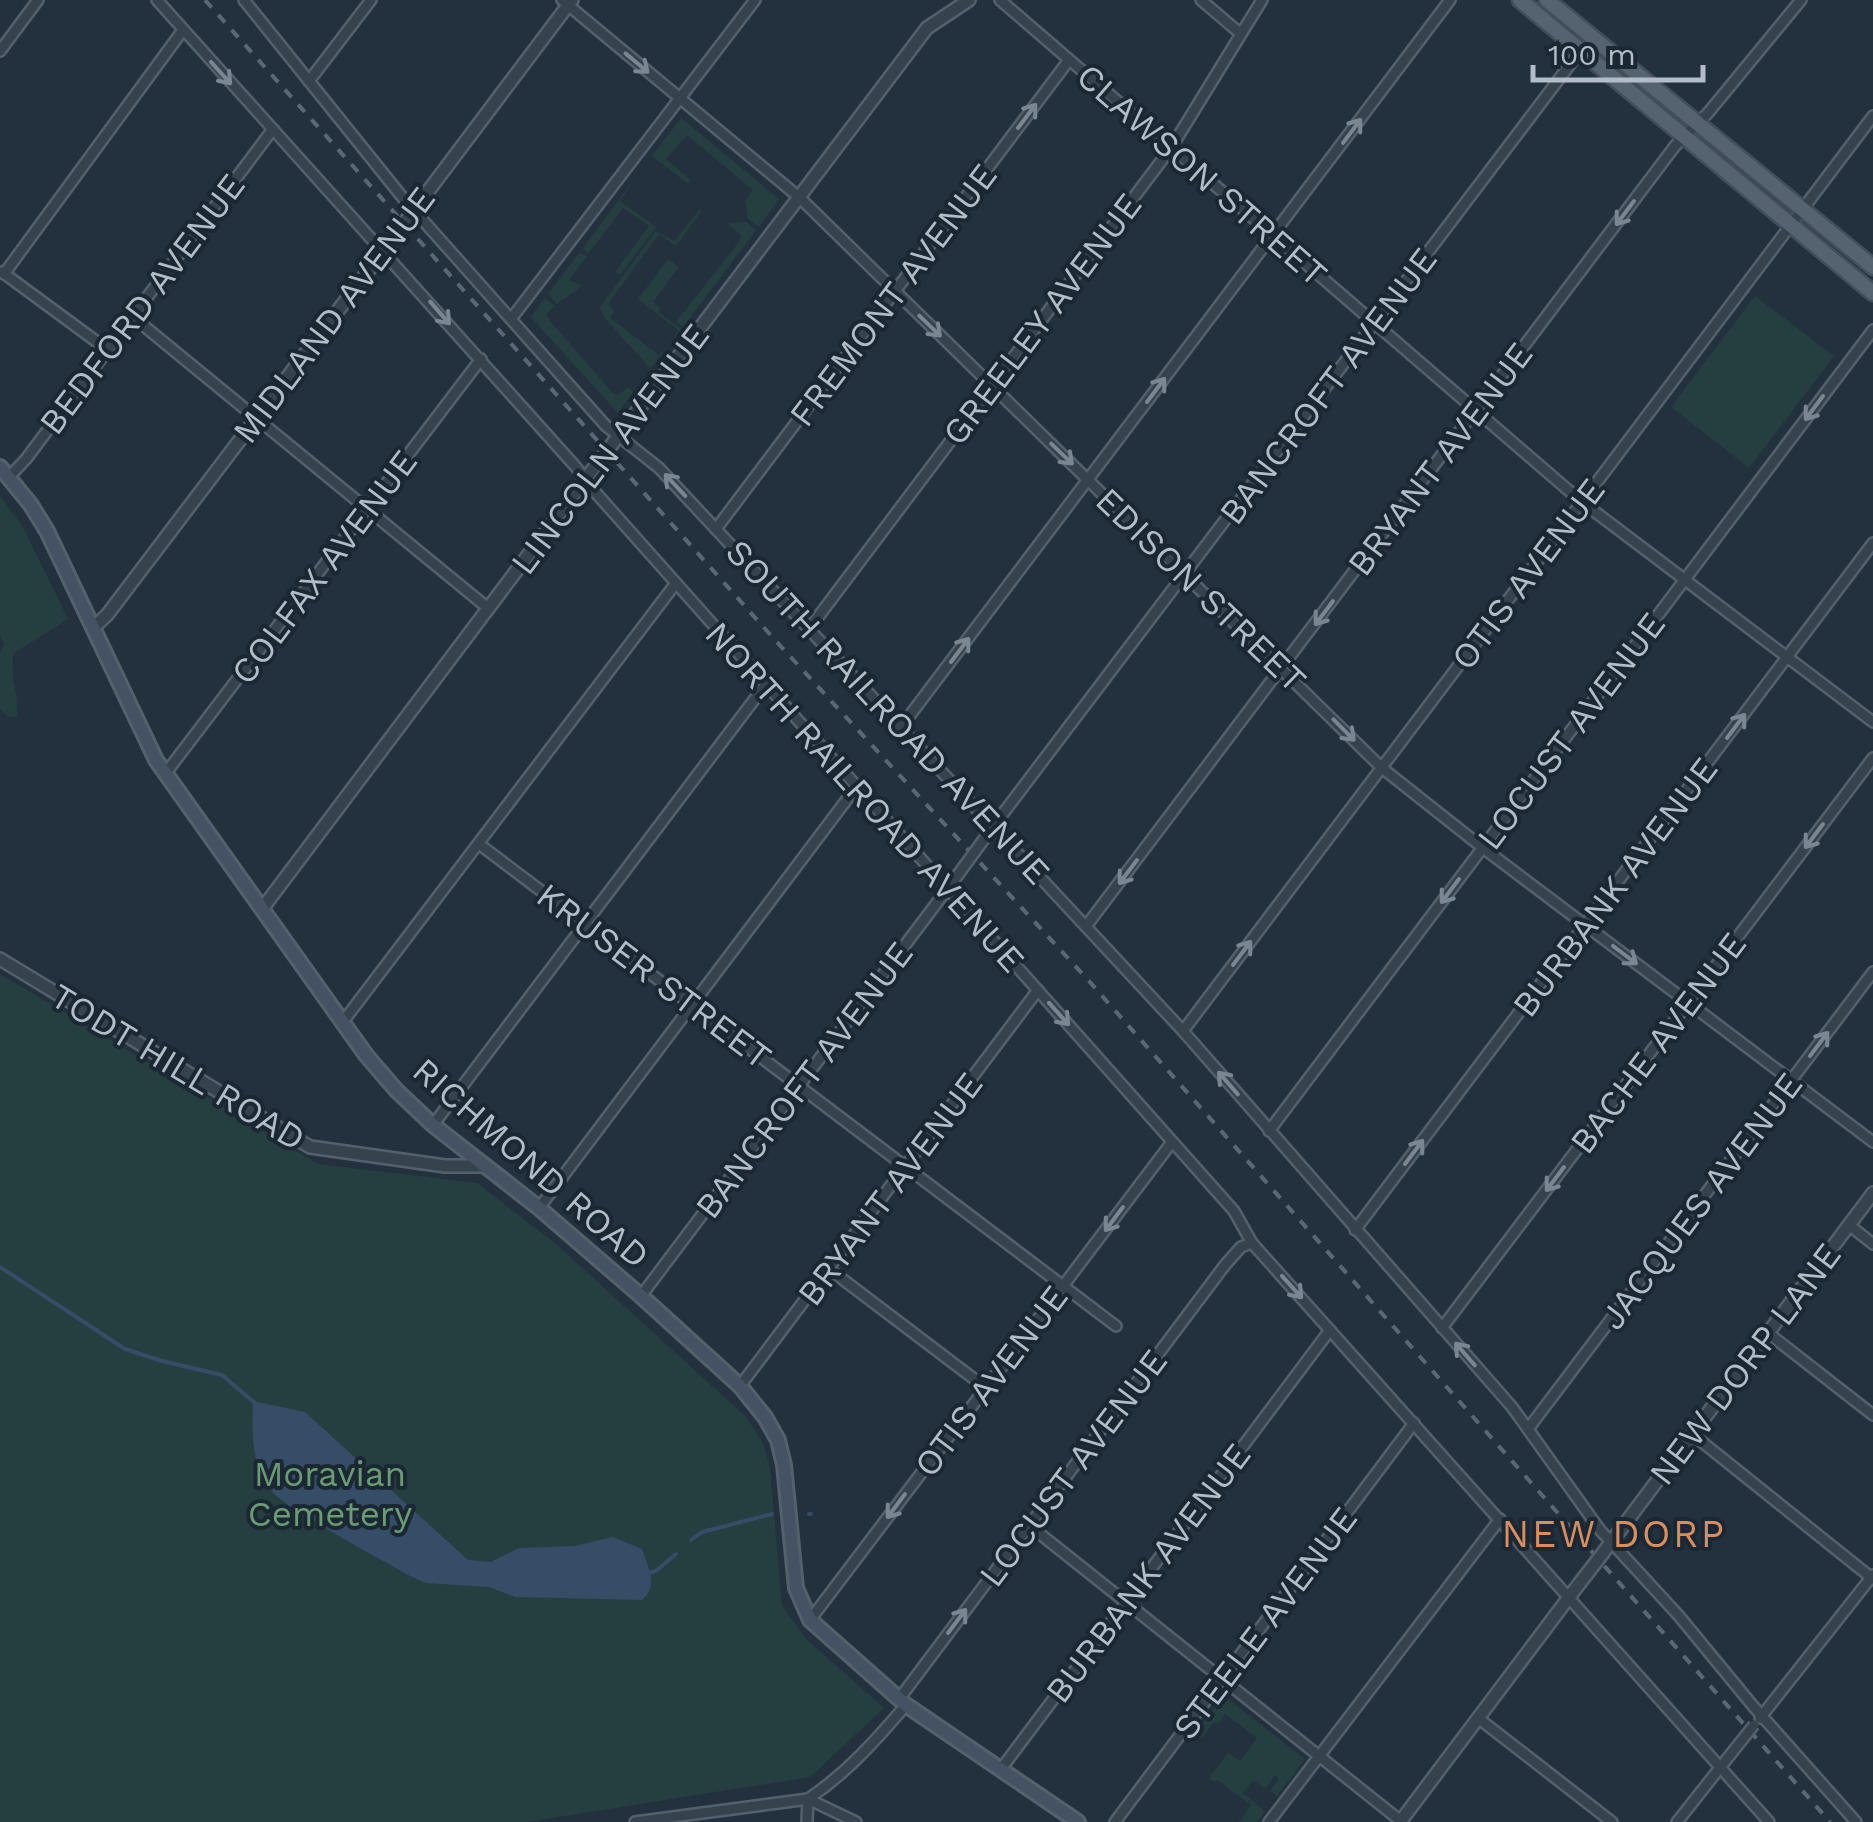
<svg xmlns="http://www.w3.org/2000/svg" width="1873" height="1822" font-family="'Work Sans',sans-serif">
<rect width="100%" height="100%" fill="#23313f"/>
<g fill="#253f40">
<path d="M681,118L779,199L759,227L748,219L745,201L753,190L687,135L666,159L691,180L688,184L652,156Z"/>
<path d="M639,173L620,201L656,227L620,275L615,272L649,226L623,208L588,254L583,248Z"/>
<path d="M700,209L701,212L676,246L659,234L608,304L614,311L610,318L659,355L668,347L650,368L604,317L600,307L656,231L674,241Z"/>
<path d="M727,223L746,222L756,230L683,327L676,322L739,242L741,235Z"/>
<path d="M579,253L587,256L569,280L582,286L557,304L548,294Z"/>
<path d="M668,259L679,267L653,302L660,307L658,312L681,329L673,340L678,330L638,299Z"/>
<path d="M1755,296L1834,356L1749,468L1671,407Z"/>
<path d="M545,298L555,306L546,314L549,320L612,392L618,395L628,387L633,392L618,413L531,317Z"/>
<path d="M0,496L23,527L68,619L14,653C9,674 19,694 17,716L8,717L0,709V653L4,645L0,635Z"/>
<path d="M0,974L318,1164L477,1183L556,1244L746,1417L763,1443L770,1468L782,1606L806,1639L884,1708L810,1777L527,1822H0Z"/>
<path d="M1223,1695L1305,1759L1277,1796L1270,1791L1279,1779L1275,1775L1265,1789L1253,1780L1243,1793L1265,1811L1257,1822H1239L1251,1805L1217,1780L1214,1782L1209,1778L1228,1753L1240,1761L1257,1738L1225,1714L1218,1724L1214,1722L1202,1738L1195,1733Z"/>
</g>
<path fill="#364d67" d="M253,1401L305,1412L468,1560L491,1562L519,1548L575,1546L613,1537L642,1549C648,1567 659,1586 642,1600L515,1597L489,1587L426,1583L408,1575C380,1558 281,1508 267,1486C251,1461 252,1430 253,1401Z"/>
<g fill="none" stroke-linecap="round" stroke-linejoin="round">
<g stroke="#364d67" stroke-width="4">
<path d="M0,1267L125,1349L162,1361L222,1375L256,1404"/>
<path d="M809,1514H811"/>
<path d="M691,1540L702,1532L772,1514"/>
<path d="M645,1574L656,1571L676,1554"/>
</g>
<defs>
<g id="minor">
<path d="M157,0L575,466L596,493L1234,1211L1252,1243L1769,1822"/>
<path d="M244,0L403,198L606,426L659,468L1183,1031L1512,1407L1600,1530L1679,1616L1753,1706L1856,1822"/>
<path d="M562,0L800,198L1382,768L1483,848L1873,1142"/>
<path d="M1000,0L1582,502L1873,722"/>
<path d="M1201,0L1241,34"/>
<path d="M0,51L38,0"/>
<path d="M309,81L371,0"/>
<path d="M2,272L108,350"/>
<path d="M4,274L183,30"/>
<path d="M133,317L489,609"/>
<path d="M511,319L755,0"/>
<path d="M9,477L26,459L273,129"/>
<path d="M716,529L1069,60"/>
<path d="M809,629L1171,148L1262,0"/>
<path d="M901,727L1450,0"/>
<path d="M165,774L481,359"/>
<path d="M992,828L1581,50"/>
<path d="M479,844L1116,1326"/>
<path d="M1087,925L1675,146L1708,113L1801,0"/>
<path d="M342,1023L676,583"/>
<path d="M1183,1031L1873,116"/>
<path d="M433,1125L766,684"/>
<path d="M1269,1131L1873,330"/>
<path d="M539,1208L857,786"/>
<path d="M1849,1225L1873,1244"/>
<path d="M1355,1230L1873,543"/>
<path d="M829,1269L986,1388"/>
<path d="M641,1296L957,876"/>
<path d="M1442,1328L1873,758"/>
<path d="M1768,1333L1873,1415"/>
<path d="M740,1386L1038,990"/>
<path d="M1528,1429L1873,972"/>
<path d="M1692,1434L1873,1579"/>
<path d="M1030,1526L1402,1822"/>
<path d="M810,1620L1172,1142"/>
<path d="M899,1699L1225,1265L1241,1247L1252,1243"/>
<path d="M1478,1718L1612,1822"/>
<path d="M1760,1718L1873,1575"/>
<path d="M1001,1769L1330,1330"/>
<path d="M635,1822L808,1799C847,1773 876,1740 906,1705"/>
<path d="M807,1822L808,1799L856,1822"/>
<path d="M1115,1822L1414,1423"/>
<path d="M1269,1822L1500,1519"/>
<path d="M1677,1822L1730,1755"/>
</g>
<g id="tertiary">
<path d="M414,210L572,0"/>
<path d="M613,443L927,28L969,0"/>
<path d="M93,628L107,615L384,250"/>
<path d="M262,909L590,473"/>
<path d="M0,959L310,1147L445,1166H483"/>
<path d="M1603,1553L1873,1193"/>
<path d="M1400,1822L1579,1584"/>
</g>
<path id="secondary" d="M0,467L31,505L47,531L156,760L366,1055L396,1090L433,1125L539,1208L641,1296L740,1386L765,1417L778,1440L784,1465L796,1588L810,1620L906,1705L1078,1822"/>
<g id="primary">
<path d="M1520,0L1873,293"/>
<path d="M1547,0L1873,267"/>
</g>
</defs>
<use href="#minor" stroke="#55606d" stroke-width="14"/>
<use href="#tertiary" stroke="#55606d" stroke-width="16"/>
<use href="#secondary" stroke="#55606d" stroke-width="18"/>
<use href="#primary" stroke="#434e5b" stroke-width="19"/>
<use href="#minor" stroke="#37424f" stroke-width="9"/>
<use href="#tertiary" stroke="#37424f" stroke-width="11"/>
<use href="#secondary" stroke="#455263" stroke-width="12"/>
<use href="#primary" stroke="#55626f" stroke-width="14"/>
<path stroke="#596777" stroke-width="4" stroke-dasharray="10 10" stroke-linecap="butt" d="M205,0L775,640L1089,981L1830,1822"/>
<defs>
<g id="minor-bridge">
<path d="M957,876L987,835"/>
<path d="M1730,1755L1754,1725"/>
</g>
<g id="tertiary-bridge">
<path d="M384,250L414,210"/>
<path d="M590,473L613,443"/>
<path d="M1579,1584L1603,1553"/>
</g>
</defs>
<use href="#minor-bridge" stroke="#55606d" stroke-width="14" stroke-linecap="butt"/>
<use href="#tertiary-bridge" stroke="#55606d" stroke-width="16" stroke-linecap="butt"/>
<use href="#minor-bridge" stroke="#37424f" stroke-width="9"/>
<use href="#tertiary-bridge" stroke="#37424f" stroke-width="11"/>
</g>
<defs><path id="oneway-shaft" d="M-6 0H5M1.5-3L5.5 0L1.5 3" fill="none" stroke-width="1.6" stroke-linecap="round" stroke-linejoin="round" transform="scale(2.5)"/></defs>
<g stroke="#7b8693">
<use href="#oneway-shaft" transform="translate(637 63) rotate(40)"/>
<use href="#oneway-shaft" transform="translate(221 73) rotate(48)"/>
<use href="#oneway-shaft" transform="translate(1027 116) rotate(-53)"/>
<use href="#oneway-shaft" transform="translate(1352 131) rotate(-53)"/>
<use href="#oneway-shaft" transform="translate(1625 213) rotate(127)"/>
<use href="#oneway-shaft" transform="translate(440 313) rotate(49)"/>
<use href="#oneway-shaft" transform="translate(930 326) rotate(44)"/>
<use href="#oneway-shaft" transform="translate(1156 390) rotate(-53)"/>
<use href="#oneway-shaft" transform="translate(1814 408) rotate(127)"/>
<use href="#oneway-shaft" transform="translate(1062 454) rotate(44)"/>
<use href="#oneway-shaft" transform="translate(675 485) rotate(-133)"/>
<use href="#oneway-shaft" transform="translate(1324 613) rotate(127)"/>
<use href="#oneway-shaft" transform="translate(960 650) rotate(-53)"/>
<use href="#oneway-shaft" transform="translate(1736 726) rotate(-53)"/>
<use href="#oneway-shaft" transform="translate(1344 730) rotate(45)"/>
<use href="#oneway-shaft" transform="translate(1814 836) rotate(127)"/>
<use href="#oneway-shaft" transform="translate(1128 872) rotate(127)"/>
<use href="#oneway-shaft" transform="translate(1450 891) rotate(127)"/>
<use href="#oneway-shaft" transform="translate(1242 953) rotate(-53)"/>
<use href="#oneway-shaft" transform="translate(1625 955) rotate(37)"/>
<use href="#oneway-shaft" transform="translate(1059 1014) rotate(48)"/>
<use href="#oneway-shaft" transform="translate(1819 1044) rotate(-53)"/>
<use href="#oneway-shaft" transform="translate(1228 1083) rotate(-131)"/>
<use href="#oneway-shaft" transform="translate(1414 1152) rotate(-53)"/>
<use href="#oneway-shaft" transform="translate(1555 1179) rotate(127)"/>
<use href="#oneway-shaft" transform="translate(1114 1219) rotate(127)"/>
<use href="#oneway-shaft" transform="translate(1292 1287) rotate(48)"/>
<use href="#oneway-shaft" transform="translate(1465 1354) rotate(-131)"/>
<use href="#oneway-shaft" transform="translate(896 1506) rotate(127)"/>
<use href="#oneway-shaft" transform="translate(957 1621) rotate(-53)"/>
</g>
<g text-anchor="middle" dominant-baseline="central" stroke-width="8" stroke-linejoin="round" paint-order="stroke">
<g font-size="35" fill="#b3bdca" stroke="#1c2734">
<text transform="translate(1202 175) rotate(41)">CLAWSON STREET</text>
<text transform="translate(893 295) rotate(-53)">FREMONT AVENUE</text>
<text transform="translate(142 304) rotate(-53)">BEDFORD AVENUE</text>
<text transform="translate(334 315) rotate(-53)">MIDLAND AVENUE</text>
<text transform="translate(1042 319) rotate(-53)">GREELEY AVENUE</text>
<text transform="translate(1328 386) rotate(-53)">BANCROFT AVENUE</text>
<text transform="translate(610 449) rotate(-53)">LINCOLN AVENUE</text>
<text transform="translate(1440 459) rotate(-53)">BRYANT AVENUE</text>
<text transform="translate(324 567) rotate(-53)">COLFAX AVENUE</text>
<text transform="translate(1528 574) rotate(-53)">OTIS AVENUE</text>
<text transform="translate(1201 590) rotate(44)">EDISON STREET</text>
<text transform="translate(888 712) rotate(47)">SOUTH RAILROAD AVENUE</text>
<text transform="translate(1571 731) rotate(-53)">LOCUST AVENUE</text>
<text transform="translate(865 797) rotate(48)">NORTH RAILROAD AVENUE</text>
<text transform="translate(1615 887) rotate(-53)">BURBANK AVENUE</text>
<text transform="translate(654 976) rotate(37)">KRUSER STREET</text>
<text transform="translate(1658 1043) rotate(-53)">BACHE AVENUE</text>
<text transform="translate(178 1067) rotate(31)">TODT HILL ROAD</text>
<text transform="translate(804 1080) rotate(-53)">BANCROFT AVENUE</text>
<text transform="translate(531 1163) rotate(41)">RICHMOND ROAD</text>
<text transform="translate(890 1189) rotate(-53)">BRYANT AVENUE</text>
<text transform="translate(1701 1201) rotate(-53)">JACQUES AVENUE</text>
<text transform="translate(1745 1364) rotate(-53)">NEW DORP LANE</text>
<text transform="translate(991 1381) rotate(-53)">OTIS AVENUE</text>
<text transform="translate(1073 1468) rotate(-53)">LOCUST AVENUE</text>
<text transform="translate(1148 1573) rotate(-53)">BURBANK AVENUE</text>
<text transform="translate(1265 1623) rotate(-53)">STEELE AVENUE</text>
</g>
<g font-size="35" fill="#699c72" stroke="#1c2734">
<text x="330" y="1474">Moravian<tspan x="330" dy="40">Cemetery</tspan></text>
</g>
<g font-size="38" letter-spacing="2.5" fill="#da8e5e" stroke="#1c2734">
<text x="1614" y="1534">NEW DORP</text>
</g>
</g>
<path d="M1533 65v15h170v-15" fill="none" stroke="#b3bdca" stroke-width="5"/>
<text x="1548" y="65" font-size="30" fill="#b3bdca" stroke="#1c2734" stroke-width="8" paint-order="stroke">100 m</text>
</svg>
